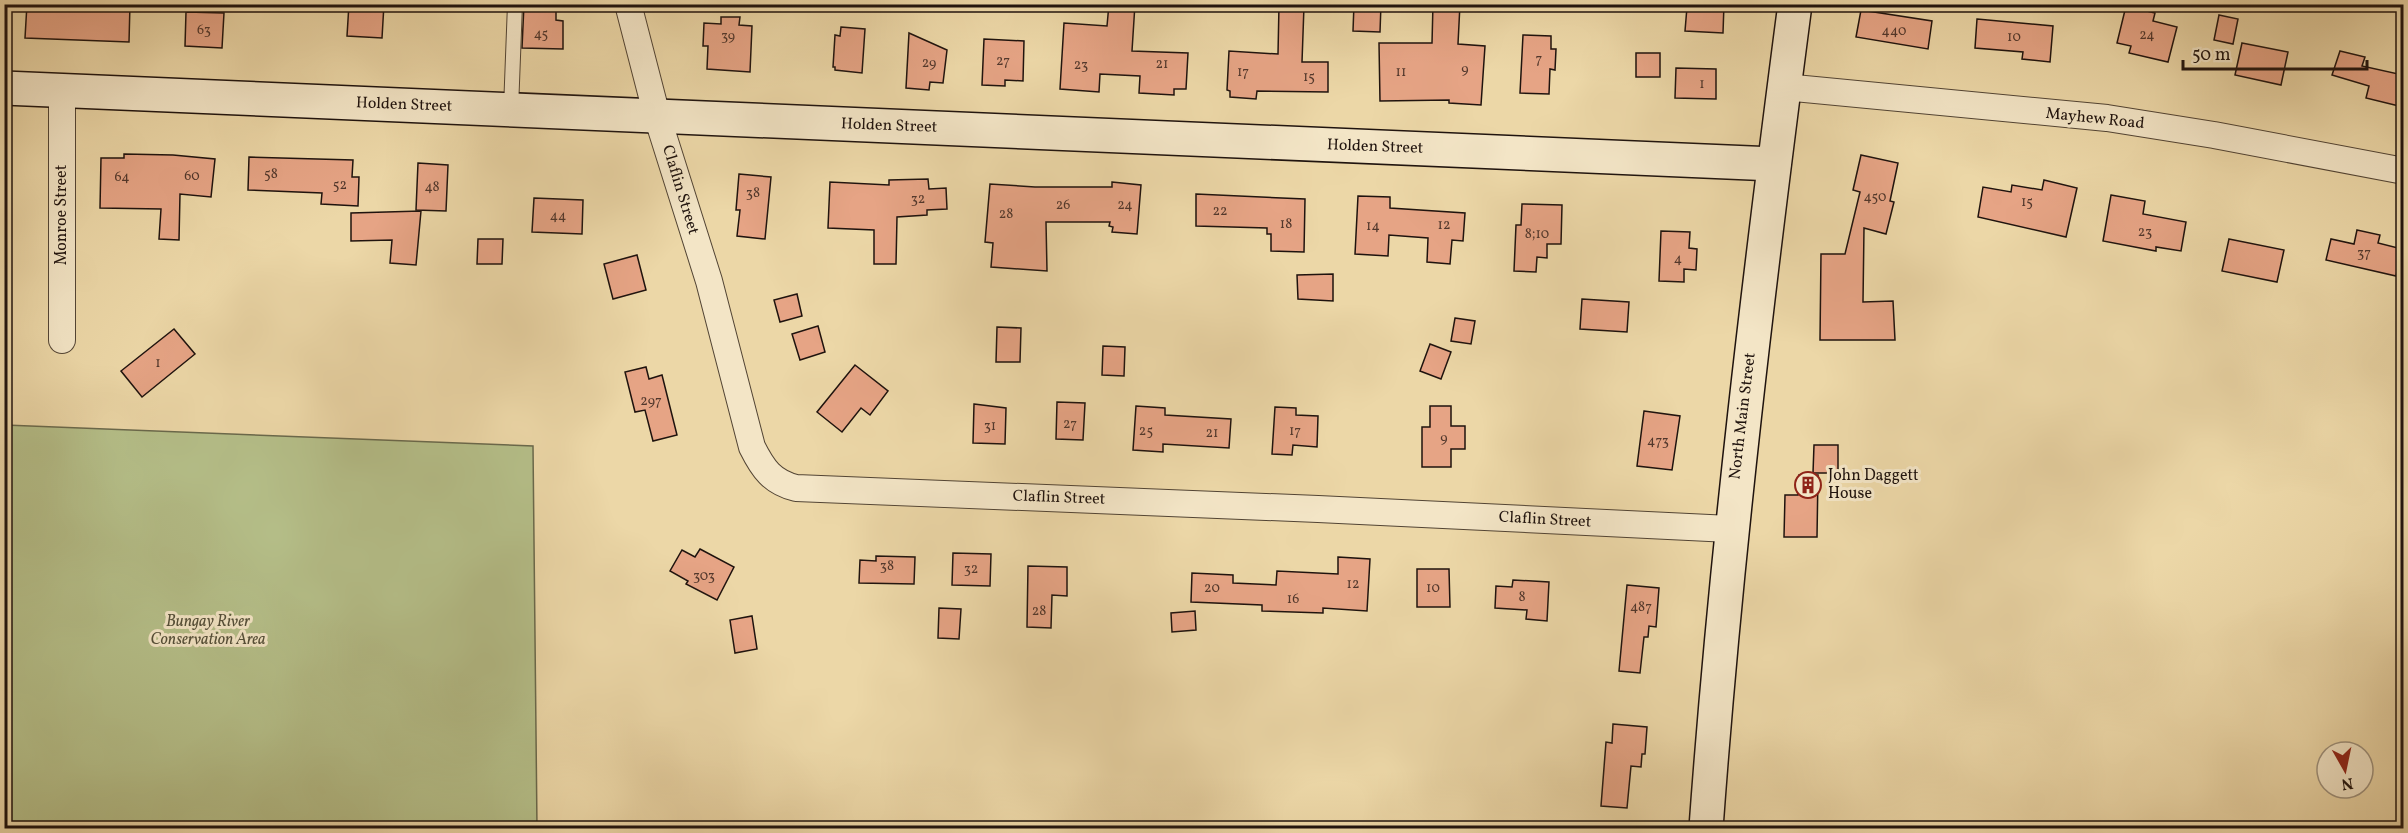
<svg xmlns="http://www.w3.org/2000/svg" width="2408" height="833" font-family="Vollkorn,serif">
<rect width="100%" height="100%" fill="#ecd7a7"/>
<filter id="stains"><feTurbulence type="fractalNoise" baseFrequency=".00333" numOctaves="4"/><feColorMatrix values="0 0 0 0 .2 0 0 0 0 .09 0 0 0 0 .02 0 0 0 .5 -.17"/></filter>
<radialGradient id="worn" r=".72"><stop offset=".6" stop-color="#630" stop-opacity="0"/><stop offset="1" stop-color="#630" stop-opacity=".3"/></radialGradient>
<path fill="#b5bf89" stroke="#6a694c" stroke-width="1.5" d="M5,425L533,446L537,828H5Z"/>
<g fill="#e6a485" stroke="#1f130e" stroke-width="1.5">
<path d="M27,4H130L129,42L25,38Z"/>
<path d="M349,4H384L382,38L347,36Z"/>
<path d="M524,4H556V20L563,21V49L522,48Z"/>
<path d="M1109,4H1135L1132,51L1188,53L1186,89H1174V95L1139,93L1140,76L1100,74L1099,92L1060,89L1064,23L1107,26Z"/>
<path d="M1354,4H1381L1380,32L1353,31Z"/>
<path d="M1433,4H1460L1458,44L1485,46L1481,105L1449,103V100L1380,101L1379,43H1432Z"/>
<path d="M1696,4H1724L1723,33L1685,31L1687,7H1696Z"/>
<path d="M1279,5L1304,6L1302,62H1328V92L1257,91L1256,99L1230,97V91L1227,90L1229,51L1278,54Z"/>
<path d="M2126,6L2155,13L2153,21L2177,27L2168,62L2129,53L2131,46L2117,43Z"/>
<path d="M1861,10L1932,21L1928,49L1856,37Z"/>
<path d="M186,12L224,13L222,48L185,46Z"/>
<path d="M2219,15L2238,19L2233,44L2214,40Z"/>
<path d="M721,17H740L739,25L752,26L750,72L707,69L708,46H703L704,23L721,24Z"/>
<path d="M1977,19L2053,26L2050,62L2022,59L2023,52L1975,48Z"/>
<path d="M841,27L865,29L862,73L835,70V67H833L835,35L840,36Z"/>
<path d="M909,33L947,50L943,83L930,82L929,90L906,88Z"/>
<path d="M1523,35L1551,36V49H1556L1555,70L1550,69L1549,94L1520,93Z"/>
<path d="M984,39L1024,41L1023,81L1005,80V86L982,85Z"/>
<path d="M2242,43L2288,52L2281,85L2235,75Z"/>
<path d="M2340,51L2365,57L2362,66L2403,75V107L2366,98L2369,86L2332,75Z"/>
<rect x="1636" y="53" width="24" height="24"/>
<path d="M1676,68L1716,69V99L1675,98Z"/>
<path d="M124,154L173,155L215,159L211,197L180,194L179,240L159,239L161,209L100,208L101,158H124Z"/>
<path d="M1861,155L1898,163L1890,201L1894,202L1886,234L1864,228L1863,302L1893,301L1895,340H1820L1821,254H1845L1860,192L1853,190Z"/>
<path d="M249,157L353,160L352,177H359L358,206L321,204L322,193L248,190Z"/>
<path d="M418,163L448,165L446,211L416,210Z"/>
<path d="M739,174L771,177L765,239L737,236L740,210H736Z"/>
<path d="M928,179L929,189L946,188L947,209L927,210V215L897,217L896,264H874V230L828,228L830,182L889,185V180Z"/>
<path d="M2044,180L2077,188L2066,237L1978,217L1983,187L2011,192L2012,185L2042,190Z"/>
<path d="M1112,182L1141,185L1137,234L1112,232L1113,227L1109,226L1110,222H1046L1047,271L991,267L993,243L985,242L990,184L1035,187H1112Z"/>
<path d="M1196,194L1305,199L1304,252L1271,251V234H1267V228L1196,226Z"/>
<path d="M2111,195L2145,201L2143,214L2186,222L2181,251L2156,247V251L2103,241Z"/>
<path d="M1358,196L1390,197V208L1465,213L1463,241L1452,240L1450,264L1427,262L1428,238L1389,235L1388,256L1355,254Z"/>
<path d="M534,198L583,200L582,234L532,232Z"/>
<path d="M1522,204L1562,205L1561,244H1547V258L1537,257L1536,272L1514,271L1516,225H1521Z"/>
<path d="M421,211L416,265L390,263L392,240L351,241V213Z"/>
<path d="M2357,230L2380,235L2378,243L2402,249L2396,276L2326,260L2331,239L2354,244Z"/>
<path d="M1661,231L1690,232L1689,248L1697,249L1696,270L1684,269V282L1659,281Z"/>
<path d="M478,239H503L502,264H477Z"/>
<path d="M2229,239L2284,250L2277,282L2222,271Z"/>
<path d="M637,255L646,290L613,299L604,264Z"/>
<path d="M1333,274V301L1298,299L1297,275Z"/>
<path d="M797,294L802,316L780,322L774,300Z"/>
<path d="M1582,299L1629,302L1627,332L1580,329Z"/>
<path d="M1455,318L1475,321L1471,344L1451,341Z"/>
<path d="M818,326L825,352L800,360L792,334Z"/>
<path d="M997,327L1021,328L1020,362H996Z"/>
<path d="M174,329L195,354L142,397L121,371Z"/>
<path d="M1430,344L1451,352L1441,379L1420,371Z"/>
<path d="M1103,346L1125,347L1124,376L1102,375Z"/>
<path d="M855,365L888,391L870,415L861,408L842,432L817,412Z"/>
<path d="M646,367L649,379L662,375L677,435L653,441L645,410L635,412L625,372Z"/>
<path d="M1057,402L1085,403L1083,440L1056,439Z"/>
<path d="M974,404L1006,408L1005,444L973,443Z"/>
<path d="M1136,406L1165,408V415L1231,419L1229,448L1163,444V452L1133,450Z"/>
<path d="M1430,406H1451V426H1465V449H1451V467H1422V427H1430Z"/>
<path d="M1275,407L1296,408V415L1318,416L1317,447L1293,445L1292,455L1272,454Z"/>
<path d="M1644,411L1680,416L1672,470L1637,466Z"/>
<path d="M1814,445H1838V473H1813Z"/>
<path d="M1799,475H1818L1817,537H1784L1785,495H1798Z"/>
<path d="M700,549L734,567L717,600L686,584L688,581L670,571L682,550L695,557Z"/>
<path d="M953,553L991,554L990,586L952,585Z"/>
<path d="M876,556L915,557L914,584L859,583L860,560L876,561Z"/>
<path d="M1338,557L1370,559L1367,611L1323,608V613L1262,611V605L1191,602L1192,573L1233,575V583L1276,585L1277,571L1338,574Z"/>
<path d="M1028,566L1067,567V596L1052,595L1051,628L1027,627Z"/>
<path d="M1417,569H1449L1450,607H1417Z"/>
<path d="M1513,580L1549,582L1547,621L1526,619L1527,610L1495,608L1496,586L1512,587Z"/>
<path d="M1627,585L1659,588L1656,627L1649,626L1648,637H1644L1640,673L1619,671Z"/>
<path d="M939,608L961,609L959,639L938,638Z"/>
<path d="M1195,611L1196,630L1172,632L1171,613Z"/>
<path d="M752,616L757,649L735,653L730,620Z"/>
<path d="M1613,724L1647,727L1645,754H1642L1641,767L1631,766L1627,808L1601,806L1606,742L1612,743Z"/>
</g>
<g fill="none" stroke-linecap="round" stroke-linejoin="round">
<defs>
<path id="service" d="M511,109L515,4"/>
<g id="minor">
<path d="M628,4L657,116L709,281L752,447C763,469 772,482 796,488L1318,509L1730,529"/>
<path d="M1784,87L2107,118L2214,135L2404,171"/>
<path d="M62,340V90"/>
</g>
<g id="secondary">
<path d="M4,88L1774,164"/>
<path d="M1706,828C1726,553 1759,279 1795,4"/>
</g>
</defs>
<use href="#service" stroke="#524434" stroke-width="16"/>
<use href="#minor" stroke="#524434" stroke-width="28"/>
<use href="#secondary" stroke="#1f130e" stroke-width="36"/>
<use href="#service" stroke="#f3e5c6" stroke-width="14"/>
<use href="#minor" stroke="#f3e5c6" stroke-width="26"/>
<use href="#secondary" stroke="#f3e5c6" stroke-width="33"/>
</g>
<defs>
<symbol id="building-ring" viewBox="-11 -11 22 22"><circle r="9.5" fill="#f3e5c6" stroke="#8f2418" stroke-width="1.5"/><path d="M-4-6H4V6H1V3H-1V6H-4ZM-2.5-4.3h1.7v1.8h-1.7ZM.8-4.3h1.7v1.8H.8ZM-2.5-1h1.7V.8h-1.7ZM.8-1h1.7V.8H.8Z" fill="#8f2418"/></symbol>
</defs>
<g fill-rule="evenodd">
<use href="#building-ring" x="1793" y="470" width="30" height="30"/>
</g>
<g text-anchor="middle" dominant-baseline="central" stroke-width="6" stroke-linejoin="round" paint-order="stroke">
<g font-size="14" fill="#51372c">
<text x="204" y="30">63</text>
<text x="1894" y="31">440</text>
<text x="541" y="34">45</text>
<text x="2147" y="35">24</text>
<text x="728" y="36">39</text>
<text x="2014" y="37">10</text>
<text x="1539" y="59">7</text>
<text x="1003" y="61">27</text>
<text x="929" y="63">29</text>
<text x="1162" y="64">21</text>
<text x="1081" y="65">23</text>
<text x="1465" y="69">9</text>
<text x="1243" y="72">17</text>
<text x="1401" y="72">11</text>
<text x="1309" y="77">15</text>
<text x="1702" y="84">1</text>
<text x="271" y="174">58</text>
<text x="192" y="176">60</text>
<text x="122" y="177">64</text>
<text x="340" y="185">52</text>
<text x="432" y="187">48</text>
<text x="753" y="193">38</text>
<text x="1875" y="197">450</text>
<text x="918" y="199">32</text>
<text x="2027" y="202">15</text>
<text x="1063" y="205">26</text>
<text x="1125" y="205">24</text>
<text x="1220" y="211">22</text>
<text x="1006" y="214">28</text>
<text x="558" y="216">44</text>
<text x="1286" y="224">18</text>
<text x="1444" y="225">12</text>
<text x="1373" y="226">14</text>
<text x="2145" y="232">23</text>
<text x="1537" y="234">8;10</text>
<text x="2364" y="253">37</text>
<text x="1678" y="259">4</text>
<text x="158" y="363">1</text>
<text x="651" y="401">297</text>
<text x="1070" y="424">27</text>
<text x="990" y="426">31</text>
<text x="1146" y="431">25</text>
<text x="1295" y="431">17</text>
<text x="1212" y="433">21</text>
<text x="1444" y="438">9</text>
<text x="1658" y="441">473</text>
<text x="887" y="566">38</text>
<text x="971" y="569">32</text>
<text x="704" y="576">303</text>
<text x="1353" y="584">12</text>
<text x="1212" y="588">20</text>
<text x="1433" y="588">10</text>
<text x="1522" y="597">8</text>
<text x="1293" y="599">16</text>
<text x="1641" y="607">487</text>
<text x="1039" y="611">28</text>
</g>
<g font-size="16" fill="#1f130e" stroke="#f3e5c6">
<text transform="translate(404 105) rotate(2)">Holden Street</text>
<text transform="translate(2095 119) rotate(6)">Mayhew Road</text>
<text transform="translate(889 126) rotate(2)">Holden Street</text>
<text transform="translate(1375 147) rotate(2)">Holden Street</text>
<text transform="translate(680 190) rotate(73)">Claflin Street</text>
<text transform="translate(62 215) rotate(-90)">Monroe Street</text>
<text transform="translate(1743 416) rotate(-83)">North Main Street</text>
<text transform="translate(1059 498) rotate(2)">Claflin Street</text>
<text transform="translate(1545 520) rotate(3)">Claflin Street</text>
</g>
<g font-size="16" fill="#1f130e" stroke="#f3e5c6" text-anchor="start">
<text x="1828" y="476">John Daggett<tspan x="1828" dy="18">House</tspan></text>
</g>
<g font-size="16" font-style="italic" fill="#544f39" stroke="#f3e5c6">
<text x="208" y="622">Bungay River<tspan x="208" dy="18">Conservation Area</tspan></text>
</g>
</g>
<rect width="2408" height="833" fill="none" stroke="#ecd7a7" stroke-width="24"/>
<rect x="6" y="6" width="2396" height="821" fill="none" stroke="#1f130e" stroke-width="3"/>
<rect x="12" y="12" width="2384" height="809" fill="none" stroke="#1f130e" stroke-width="1.5"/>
<g transform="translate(2345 770) rotate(171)"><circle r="28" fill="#f3e5c6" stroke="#9e917c" stroke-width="1.5"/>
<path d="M0-4.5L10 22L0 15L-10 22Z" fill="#8f2418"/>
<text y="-9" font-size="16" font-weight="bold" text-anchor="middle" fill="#1f130e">N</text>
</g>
<path d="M2183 60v9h184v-9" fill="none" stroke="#1f130e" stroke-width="3"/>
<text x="2192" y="60" font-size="18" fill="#1f130e" stroke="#f3e5c6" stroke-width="4.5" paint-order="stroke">50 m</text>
<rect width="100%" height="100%" filter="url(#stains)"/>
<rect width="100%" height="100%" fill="url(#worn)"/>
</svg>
